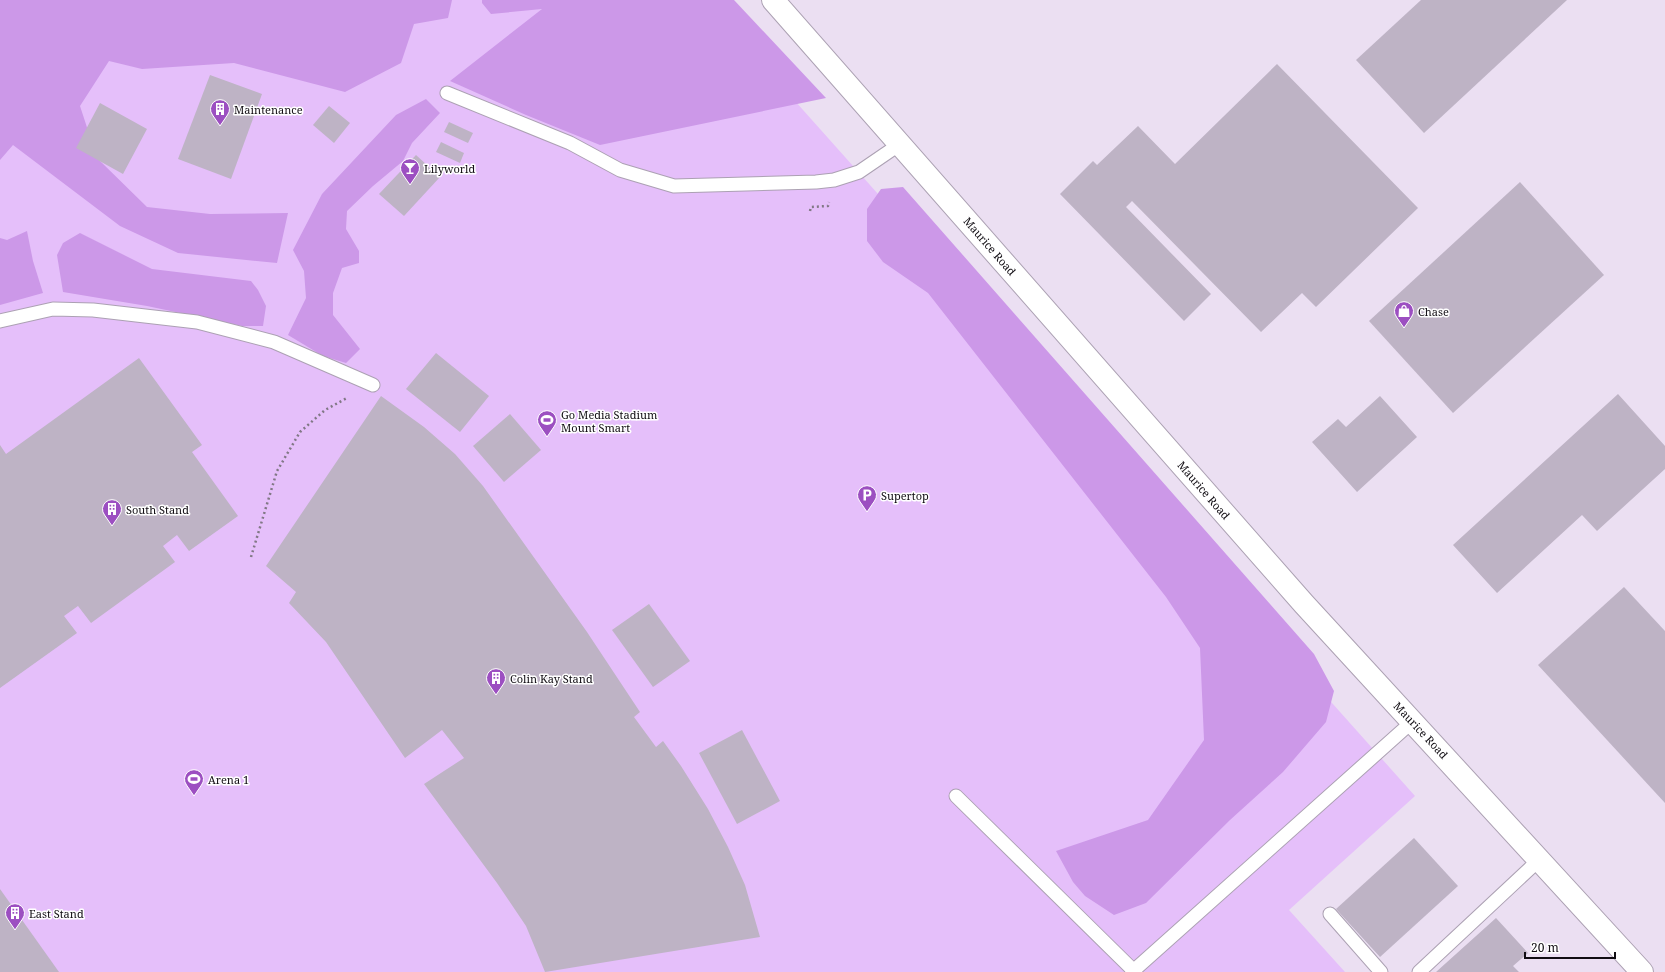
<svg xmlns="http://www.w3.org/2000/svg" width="1665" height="972" font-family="'Noto Serif',serif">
<rect width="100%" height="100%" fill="#ebdff2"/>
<path fill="#e5bffa" d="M152,0H705L1415,796L1289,910L1345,972H0V25Z"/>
<g fill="#cc98e8">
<path d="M0,0H452L448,18L414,24L401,63L345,92L234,63L142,69L109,61L80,106L97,158L147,207L210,214L288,213L277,263L178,253L120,226L13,145L0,160Z"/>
<path d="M482,0H734L826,98L600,145L526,115L450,81L542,9L491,14L482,3Z"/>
<path d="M426,99L440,113L412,143L403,161L373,186L347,211L346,229L359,251V263L342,268L333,293V315L360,349L346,363L323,356L288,335L306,298L304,271L293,250L322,194L396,115Z"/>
<path d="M903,187L1314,654L1334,691L1326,722L1283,772L1230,820L1146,903L1114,915L1085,896L1073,882L1056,851L1148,820L1204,740L1200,648L1166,597L928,293L883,262L867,241V209L881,189Z"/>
<path d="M27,231L33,261L43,293L0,305V238L7,240Z"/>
<path d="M80,233L152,269L251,281L258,290L266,306L263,326H242L147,306L63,292L57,255L63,243Z"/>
</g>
<g fill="#beb3c5">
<path d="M1421,0H1567L1424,133L1356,60Z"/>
<path d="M1277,64L1418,208L1316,307L1302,293L1261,332L1132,201L1126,207L1211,294L1184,321L1060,194L1093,161L1097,165L1138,126L1175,164Z"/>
<path d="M210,75L262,94L231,179L178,159Z"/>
<path d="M100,103L147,129L123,174L76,148Z"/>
<path d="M329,106L350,123L334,143L313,125Z"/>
<path d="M449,122L473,133L468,143L444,132Z"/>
<path d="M441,142L464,153L460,163L436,152Z"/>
<path d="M416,155L440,177L404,216L379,194Z"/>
<path d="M1520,182L1604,275L1453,413L1369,321Z"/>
<path d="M436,353L489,396L460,432L406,389Z"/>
<path d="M139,358L202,445L192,452L238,516L189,551L177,535L163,546L175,562L91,623L78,606L64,616L77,633L0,688V445L6,454Z"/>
<path d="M1618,394L1665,446V469L1597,531L1582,515L1497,593L1453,545Z"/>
<path d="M381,396L424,427L455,454L483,486L587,632L640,712L634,717L656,747L663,741L681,766L708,809L728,847L745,885L760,937L545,972L526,926L497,883L424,784L464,758L442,730L405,758L326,642L289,603L296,592L266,566Z"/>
<path d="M1380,396L1417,437L1357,492L1312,442L1338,419L1346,427Z"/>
<path d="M510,414L541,450L504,482L473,446Z"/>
<path d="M1624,587L1665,631V803L1538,665Z"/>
<path d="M649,604L690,661L653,687L612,630Z"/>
<path d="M742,730L780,801L737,824L699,753Z"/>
<path d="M1414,838L1458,886L1380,957L1336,909Z"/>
<path d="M0,889L59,972H0Z"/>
<path d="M1496,918L1528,953L1513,966L1519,972H1436Z"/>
</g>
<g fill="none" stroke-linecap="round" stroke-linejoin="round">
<defs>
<g id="service">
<path d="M447,93L570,143L620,170L674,186L816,182L834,180L859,172L900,144"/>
<path d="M0,321L53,309L93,310L197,322L274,342L373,385"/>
<path d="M956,796L1134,971"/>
<path d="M1330,914L1381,972"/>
<path d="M1132,972L1413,721"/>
<path d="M1419,972L1540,859"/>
</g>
<path id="tertiary" d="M773,0L1304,604L1642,972"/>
</defs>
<use href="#service" stroke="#aca1b3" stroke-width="15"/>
<use href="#tertiary" stroke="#aca1b3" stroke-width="24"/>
<g stroke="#817885" stroke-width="2.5" stroke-dasharray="2 3" stroke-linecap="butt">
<path d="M810,211L811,207L828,206L829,202"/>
<path d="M251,557L277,471L300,432L325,410L347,398"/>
</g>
<use href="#service" stroke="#fff" stroke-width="13"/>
<use href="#tertiary" stroke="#fff" stroke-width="22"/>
</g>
<defs>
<symbol id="building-pin" viewBox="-11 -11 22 30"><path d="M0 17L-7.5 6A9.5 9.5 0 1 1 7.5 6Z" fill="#9c4fc1" stroke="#fff"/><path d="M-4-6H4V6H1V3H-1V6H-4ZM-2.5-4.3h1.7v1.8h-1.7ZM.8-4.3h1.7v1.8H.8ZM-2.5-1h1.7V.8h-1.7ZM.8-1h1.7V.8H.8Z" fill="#fff"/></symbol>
<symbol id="bar-pin" viewBox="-11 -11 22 30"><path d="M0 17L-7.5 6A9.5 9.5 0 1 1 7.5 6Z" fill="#9c4fc1" stroke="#fff"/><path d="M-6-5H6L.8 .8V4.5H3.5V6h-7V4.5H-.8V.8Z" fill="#fff"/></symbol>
<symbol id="shop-pin" viewBox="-11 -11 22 30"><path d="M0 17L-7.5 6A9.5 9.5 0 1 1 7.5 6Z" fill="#9c4fc1" stroke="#fff"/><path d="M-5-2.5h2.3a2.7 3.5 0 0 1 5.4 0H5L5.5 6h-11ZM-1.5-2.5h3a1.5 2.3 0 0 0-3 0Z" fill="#fff"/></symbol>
<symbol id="stadium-pin" viewBox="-11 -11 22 30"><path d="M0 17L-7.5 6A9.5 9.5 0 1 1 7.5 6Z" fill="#9c4fc1" stroke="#fff"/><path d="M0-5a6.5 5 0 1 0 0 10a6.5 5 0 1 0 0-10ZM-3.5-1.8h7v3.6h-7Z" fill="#fff"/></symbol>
<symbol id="parking-pin" viewBox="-11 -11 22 30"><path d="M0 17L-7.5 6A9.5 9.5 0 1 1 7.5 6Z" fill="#9c4fc1" stroke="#fff"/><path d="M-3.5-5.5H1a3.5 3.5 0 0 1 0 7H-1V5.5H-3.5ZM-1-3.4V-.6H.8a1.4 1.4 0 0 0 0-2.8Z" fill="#fff"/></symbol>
</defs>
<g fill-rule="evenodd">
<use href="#building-pin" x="209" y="98" width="22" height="30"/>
<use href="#bar-pin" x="399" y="157" width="22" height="30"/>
<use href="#shop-pin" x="1393" y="300" width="22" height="30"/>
<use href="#stadium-pin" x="536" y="409" width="22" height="30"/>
<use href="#parking-pin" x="856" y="484" width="22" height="30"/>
<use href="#building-pin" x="101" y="498" width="22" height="30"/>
<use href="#building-pin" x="485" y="667" width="22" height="30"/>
<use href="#stadium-pin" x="183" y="768" width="22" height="30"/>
<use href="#building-pin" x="4" y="902" width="22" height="30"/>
</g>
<g text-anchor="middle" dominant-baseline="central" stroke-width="3" stroke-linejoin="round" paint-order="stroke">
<g font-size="11" fill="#100c12" stroke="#fff" text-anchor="start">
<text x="234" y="109">Maintenance</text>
<text x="424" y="168">Lilyworld</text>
<text x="1418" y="311">Chase</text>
<text x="561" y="414">Go Media Stadium<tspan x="561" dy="13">Mount Smart</tspan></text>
<text x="881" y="495">Supertop</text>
<text x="126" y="509">South Stand</text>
<text x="510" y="678">Colin Kay Stand</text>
<text x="208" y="779">Arena 1</text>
<text x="29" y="913">East Stand</text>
</g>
<g font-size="11" fill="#100c12" stroke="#fff">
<text transform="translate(990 246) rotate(49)">Maurice Road</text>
<text transform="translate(1204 490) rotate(49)">Maurice Road</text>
<text transform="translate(1421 730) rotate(47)">Maurice Road</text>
</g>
</g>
<path d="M1525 952v6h90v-6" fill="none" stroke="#100c12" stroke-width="2"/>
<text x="1531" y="952" font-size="12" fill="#100c12" stroke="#ffffff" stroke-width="3" paint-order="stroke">20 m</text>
</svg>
